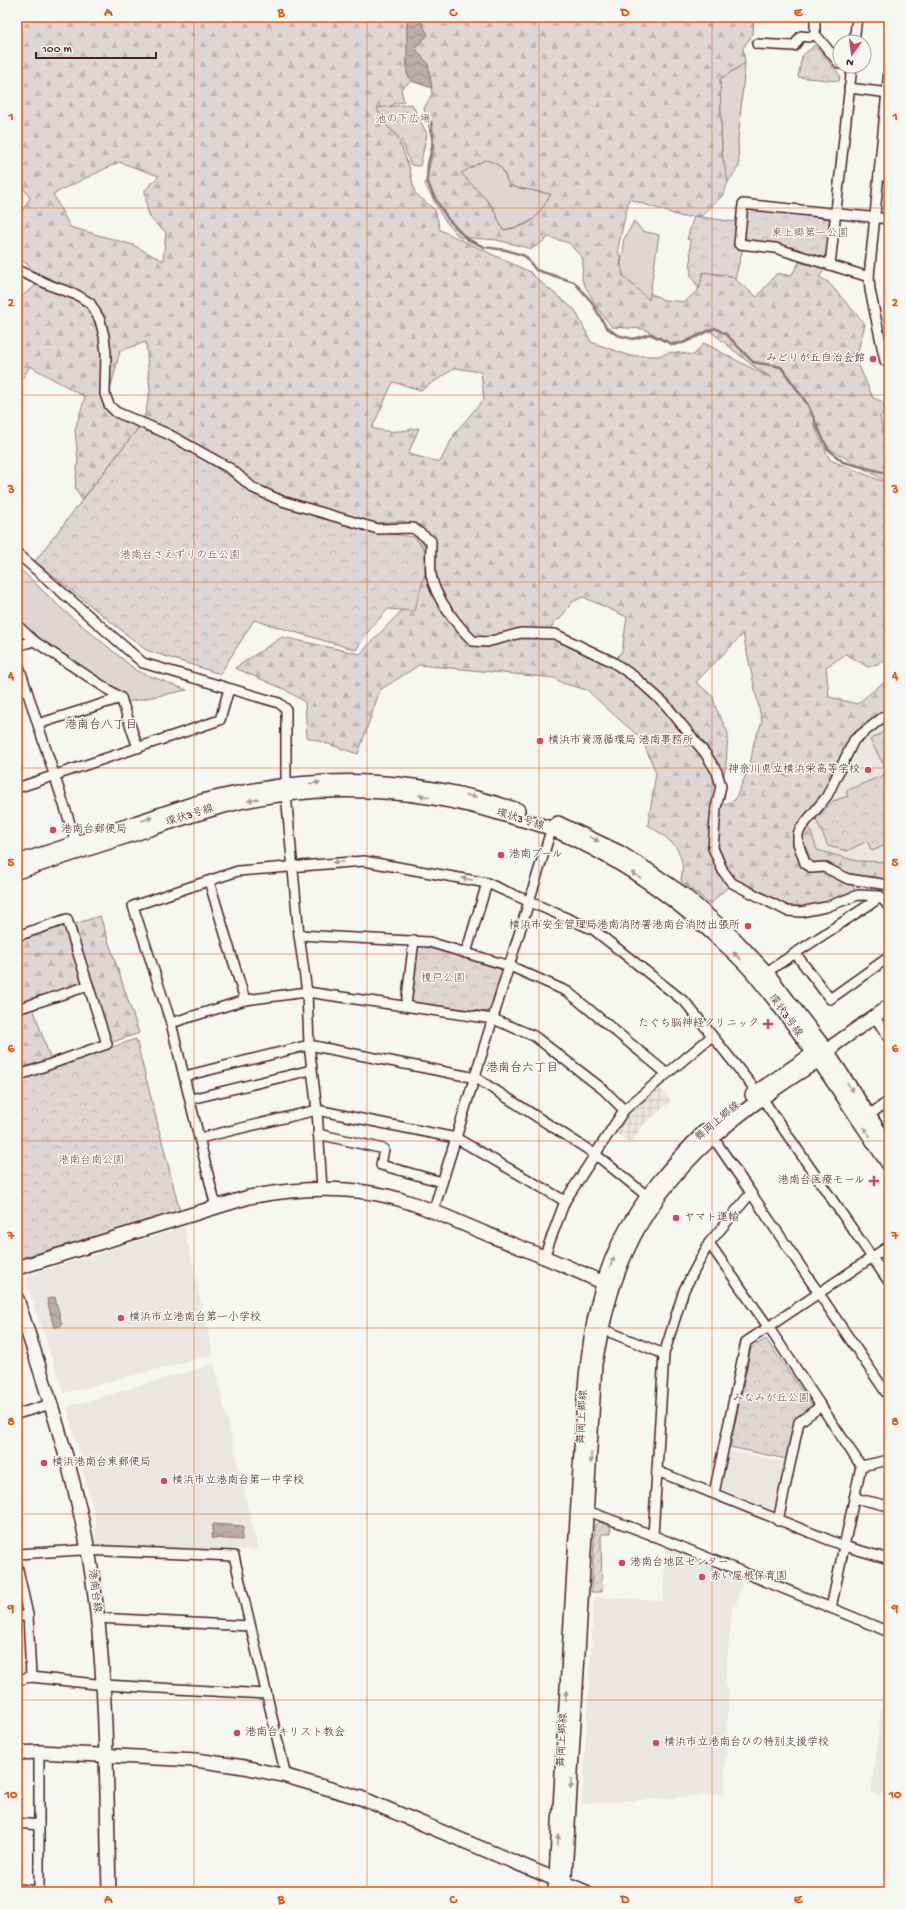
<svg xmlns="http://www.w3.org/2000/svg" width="906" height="1909" font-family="'Gochi Hand','Klee One',sans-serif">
<defs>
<pattern id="industrial-grid" width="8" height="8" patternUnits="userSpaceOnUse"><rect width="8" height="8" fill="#e9e6e3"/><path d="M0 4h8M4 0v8" fill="none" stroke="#c9c5c3"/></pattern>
<pattern id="forest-firs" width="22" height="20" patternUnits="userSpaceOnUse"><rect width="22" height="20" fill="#ddd6d5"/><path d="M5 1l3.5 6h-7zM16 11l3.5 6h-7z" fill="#bfb7b7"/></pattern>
<pattern id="park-crowns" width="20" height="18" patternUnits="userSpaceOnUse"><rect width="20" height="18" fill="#ddd6d5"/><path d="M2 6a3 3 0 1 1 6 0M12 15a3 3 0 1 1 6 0" fill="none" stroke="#bfb7b7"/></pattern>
<pattern id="garden-furrows" width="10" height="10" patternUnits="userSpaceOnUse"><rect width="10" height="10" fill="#ddd6d5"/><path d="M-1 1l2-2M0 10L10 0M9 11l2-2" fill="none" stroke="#bfb7b7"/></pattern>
<pattern id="water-waves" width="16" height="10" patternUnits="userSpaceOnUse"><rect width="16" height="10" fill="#bbadae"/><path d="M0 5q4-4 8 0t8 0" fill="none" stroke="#9a8c8e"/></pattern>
</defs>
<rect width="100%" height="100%" fill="#f6f6f2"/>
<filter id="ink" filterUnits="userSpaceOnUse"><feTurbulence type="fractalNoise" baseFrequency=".025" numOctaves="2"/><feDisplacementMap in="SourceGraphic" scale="8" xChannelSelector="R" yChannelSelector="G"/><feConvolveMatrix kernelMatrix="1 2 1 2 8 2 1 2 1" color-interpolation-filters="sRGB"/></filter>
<g filter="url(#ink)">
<g fill="#e9e6e3">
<path d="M889,723V862L857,861L817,850L809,826L833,801L859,739Z"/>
<path d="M184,1227L213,1355L64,1393L26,1282L29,1275Z"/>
<path d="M214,1364L258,1550L101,1547L96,1542V1521L67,1407Z"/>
<path d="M728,1451L786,1462L776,1511L772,1512L720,1491Z"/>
<path d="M666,1549L737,1575L740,1578L742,1583L735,1606H732L725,1685L729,1691L724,1794L582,1804L594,1597L663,1601Z"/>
<path d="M889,1644V1798L871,1793Z"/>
</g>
<path fill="url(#industrial-grid)" d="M658,1085L671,1101L643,1125L630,1144L615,1132L627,1112Z"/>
<g fill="#ddd6d5" stroke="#947a80">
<path d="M745,63L738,140L739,166L728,182L722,155L720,79Z"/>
<path d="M485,160C503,164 503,170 509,186L551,194C535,221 534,223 503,230L492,206L461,173Z"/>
<path d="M634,221L642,231L659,235L649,300C638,290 619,279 621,263C622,252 625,253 623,241Z"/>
<path d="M17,566L62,609L137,671L187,690L122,703L17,625Z"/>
</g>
<g fill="url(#forest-firs)" stroke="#947a80" fill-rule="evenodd">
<path d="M17,17H398L407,22V73L411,81L401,89L404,102L396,103L378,113L399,140L409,167L415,193L435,210L440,230L530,272L539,281L575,310L591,342L630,356H658L672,352L694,355L704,343L751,368L772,378L753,366L709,330L674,346L644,329L612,327L598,309L582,280L583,259L569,243L549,237L532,249L497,240L459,237L443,218L425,184L434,148L424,109L432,94L428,64L415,48L428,35L418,17H754L753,34L743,48L745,63L720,79L722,155L728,182L723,195L701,216L683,217L629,199L618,248L623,276L649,300L650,293L664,300L685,302L699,289L703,272L731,276L757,297L777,273L791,276L799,262L825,269L819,277L828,282L865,324L856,359L873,398L889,404V411L886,410L880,416L883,434L889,430V483L830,449L813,423L830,460L889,484V660L868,667L846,654L826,667L829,697L857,704L883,683L889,682V712L875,718L843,762L801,831L809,826L817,850L857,861L889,862V885L849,880L858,895L826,907L787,911L732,883L710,904L681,881C687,850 672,841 648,825L656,773L642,739L613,714L587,690L562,683L555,678L419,665L380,690L358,754L307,737L305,702L284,689L235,668L282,637L360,654L408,604L423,526L402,521L375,523L282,501L231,469L143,424L150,391L146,342L120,351L110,390L109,405L134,420L139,427L82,500L75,487L78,459L75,430L85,397L30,366L17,387V300L43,280L17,255V219L30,198L17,178ZM485,160C503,164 503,170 509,186L551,194C536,219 533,226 503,230L492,206L461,173ZM119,162L159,176L145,190C148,215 146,217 166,232L163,261L133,245L70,227L53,194ZM455,368L481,372L484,399L455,433L440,462L408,454L419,428C402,431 389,434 372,428L393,382L421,390ZM583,597L627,617L622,651L612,664L551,635C551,628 552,620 560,619L572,602ZM743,634L762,722L754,742L750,765L735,800L717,808L726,765L728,733L715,706L713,697L696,682Z"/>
<path d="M100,916L139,1033L107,1044L88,987L32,1005L52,1064L17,1076V936L67,919L68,926Z"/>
</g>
<g fill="url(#park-crowns)" stroke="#947a80">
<path d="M815,45L840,75L839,81L798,77L802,56Z"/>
<path d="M412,104L427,134L420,166L411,165L401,139L384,123L377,108Z"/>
<path d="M749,208L831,219L827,259L780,244L744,240L747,211Z"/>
<path d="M694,216L736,222L735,248H743L735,279L731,276L703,272L699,289L691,276L690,239H687Z"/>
<path d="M139,427L171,439L251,490L357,526L390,534L415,537L425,551V574L414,611L388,609L370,629L356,650L254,620L220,674L146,650L35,561Z"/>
<path d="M889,729V843L872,851L867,841L847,851L828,846L816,819L833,801L848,796L846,791L888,773L870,740Z"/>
<path d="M420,945L500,969L502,972L490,1010L486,1012L412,1002L410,999L417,949Z"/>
<path d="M136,1039L180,1212L17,1259V1080Z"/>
<path d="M766,1339L812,1405L796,1418L786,1459L730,1447L751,1348Z"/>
</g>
<path fill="url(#garden-furrows)" stroke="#947a80" d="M599,1522L611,1527L610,1534H601L602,1592H591L595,1525Z"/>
<g fill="url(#water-waves)" stroke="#8e747a">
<path d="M398,17H418L428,35L415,48L428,64L432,88L411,81L407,73V22Z"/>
<path d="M55,1297L62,1325L54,1328L47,1299Z"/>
<path d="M213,1524L243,1526L242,1540L212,1538Z"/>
</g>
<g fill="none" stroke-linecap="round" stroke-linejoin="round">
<path stroke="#8e747a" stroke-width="2.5" d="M431,122L433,136L432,148L428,164L427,180L433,195L448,219L467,239L484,247L506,250L525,256L536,270L574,282L591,301L606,327L617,335L633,339L650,334L672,344L683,343L715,328L726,334L753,362L781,367L808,405L827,448L843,462L882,472L889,477"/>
<defs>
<g id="street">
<path d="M815,17V34L840,64"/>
<path d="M854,42L857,17"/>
<path d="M757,44L794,46L801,36L809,37L815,34"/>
<path d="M849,88L889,93"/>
<path d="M879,175L889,176"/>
<path d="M830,265L852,66"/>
<path d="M17,270L52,286L77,295L90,303L100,320L104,336L106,353L105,394L109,405L116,412L168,434L231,469L253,488L282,501L378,529L413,528L431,541C431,552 430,564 431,575C435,598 457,625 473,641L487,642L521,633L555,634L613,662L636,678L665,704L705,753L717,772L721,786L716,808L713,848L723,871L732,883L787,911L801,912L826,907L858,895L880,896L889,907"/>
<path d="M869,277L775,248L739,244L743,204L889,219"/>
<path d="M885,361L870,290L869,277L889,70"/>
<path d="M17,553L143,663L279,703L286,709V794L299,935L307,992L309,1045L317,1110L322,1189"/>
<path d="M17,625L34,641L17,646"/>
<path d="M34,641L121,698"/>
<path d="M17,660L78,848"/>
<path d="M889,715L882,718L854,740L827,796L801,828L798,834V843L805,863L812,868L824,867L848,879L889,885"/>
<path d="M38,724L121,698L138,748"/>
<path d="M17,788L220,720L229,689"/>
<path d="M209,881L245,1000L171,1023L216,1207"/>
<path d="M299,935L429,942L510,966L568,992L666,1073"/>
<path d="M17,936L67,919L107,1044L17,1076"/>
<path d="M466,953L487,883"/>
<path d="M795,953L830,999L889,957"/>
<path d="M762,975L881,897"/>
<path d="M245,1000L307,992L493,1019L534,1036L604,1090L624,1110"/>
<path d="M406,1005L414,940"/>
<path d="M17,1009L88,986"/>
<path d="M874,1016L889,1038"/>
<path d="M171,1023L133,906L238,871L364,861L487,883L594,930L686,1003L762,1098L889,1282"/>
<path d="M185,1076L309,1045L476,1078L595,1154L647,1196"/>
<path d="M191,1099L311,1070"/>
<path d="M869,1115L889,1101"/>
<path d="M318,1134L384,1149L381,1165L442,1182"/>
<path d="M200,1138L317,1110L456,1138L565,1201"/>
<path d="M751,1193L889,1397"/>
<path d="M433,1212L553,824"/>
<path d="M709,1243L769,1328L861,1466"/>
<path d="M544,1257L565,1201L624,1110L712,1036"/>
<path d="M597,1327L664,1354"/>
<path d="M17,1414L51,1404"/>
<path d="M657,1471L844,1546L889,1559"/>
<path d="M714,1493L746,1342L889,1246"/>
<path d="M854,1498L889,1506"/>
<path d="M581,1510L593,1513L652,1535L831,1608L861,1466L889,1460"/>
<path d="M778,1521L799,1422L821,1406"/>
<path d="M653,1536L664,1354L684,1290L709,1243L751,1193L710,1133"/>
<path d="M17,1554L81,1550L234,1556L286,1776"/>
<path d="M17,1565L28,1615L31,1677"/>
<path d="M831,1608L889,1632"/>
<path d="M17,1617L28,1615"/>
<path d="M98,1618L249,1626"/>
<path d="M17,1680L31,1677L105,1685L266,1694"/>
<path d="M39,1752V1892"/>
<path d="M17,1823L39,1825"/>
<path d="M17,1889L39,1891"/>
</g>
<g id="secondary">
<path d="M558,823L619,852L651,872L683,894L734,938L767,973L824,1047L889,1146"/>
<path d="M17,862C55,850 94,837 132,824C156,816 181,807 206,800C315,773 411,775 518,810"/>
<path d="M17,872C61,858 106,843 150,829C195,814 240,799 286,794C363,785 439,794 512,817C525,821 540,824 552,829C611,854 666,891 713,934C728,948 744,961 757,978C805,1036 846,1102 889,1165"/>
<path d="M752,1095L820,1049"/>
<path d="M17,1268L249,1197C301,1187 357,1185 408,1202C436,1211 464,1225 492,1236C532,1252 573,1268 612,1287"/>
<path d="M17,1299C44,1382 72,1464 88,1550C108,1663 106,1778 109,1892"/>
<path d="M17,1753L39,1752L196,1760L244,1767L286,1776L361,1798L586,1892"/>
<path d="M555,1892L584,1400C588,1348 596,1289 620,1241C641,1199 672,1164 705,1131"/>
<path d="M564,1892L595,1364C602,1326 610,1288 626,1253C666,1162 747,1104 829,1054L834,1045L889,1006"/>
</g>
</defs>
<use href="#street" stroke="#4a1f2b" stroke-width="12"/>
<use href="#secondary" stroke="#4a1f2b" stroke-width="16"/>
<use href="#street" stroke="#f6f6f2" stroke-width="9"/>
<use href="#secondary" stroke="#f6f6f2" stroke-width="13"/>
</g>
<defs><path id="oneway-solid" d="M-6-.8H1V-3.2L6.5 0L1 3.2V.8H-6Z"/></defs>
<g fill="#a99598">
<use href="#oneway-solid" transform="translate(315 783) rotate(-5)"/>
<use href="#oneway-solid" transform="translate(424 796) rotate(-172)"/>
<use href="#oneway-solid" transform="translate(471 796) rotate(12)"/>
<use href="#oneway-solid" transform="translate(253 800) rotate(169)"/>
<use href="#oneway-solid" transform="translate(147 819) rotate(-19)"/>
<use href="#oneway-solid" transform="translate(594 839) rotate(27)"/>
<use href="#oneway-solid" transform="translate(338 862) rotate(176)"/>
<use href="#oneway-solid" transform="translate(636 875) rotate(-147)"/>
<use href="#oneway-solid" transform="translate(467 879) rotate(-169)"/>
<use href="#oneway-solid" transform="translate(737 956) rotate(-136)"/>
<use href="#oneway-solid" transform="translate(850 1087) rotate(57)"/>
<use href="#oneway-solid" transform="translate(867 1132) rotate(-124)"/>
<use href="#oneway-solid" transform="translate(612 1262) rotate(-69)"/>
<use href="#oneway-solid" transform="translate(591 1458) rotate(93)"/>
<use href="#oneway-solid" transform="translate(566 1696) rotate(-87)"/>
<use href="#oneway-solid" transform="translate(571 1784) rotate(93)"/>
<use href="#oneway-solid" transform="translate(558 1840) rotate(-87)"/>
</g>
</g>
<path fill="none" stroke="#e8590c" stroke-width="1" stroke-opacity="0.55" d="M194,17V1892M367,17V1892M539,17V1892M712,17V1892M17,208H889M17,395H889M17,582H889M17,768H889M17,954H889M17,1141H889M17,1328H889M17,1514H889M17,1700H889"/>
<g fill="#d1495b" stroke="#f6f6f2" stroke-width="1.5">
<circle cx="873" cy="359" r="4"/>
<circle cx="540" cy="741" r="4"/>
<circle cx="868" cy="770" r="4"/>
<circle cx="53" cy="830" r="4"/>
<circle cx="501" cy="855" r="4"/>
<circle cx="748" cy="926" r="4"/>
<path d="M766 1018h4v4h4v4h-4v4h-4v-4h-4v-4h4z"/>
<path d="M872 1175h4v4h4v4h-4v4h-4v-4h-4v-4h4z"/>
<circle cx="676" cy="1218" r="4"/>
<circle cx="121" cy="1318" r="4"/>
<circle cx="44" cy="1463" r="4"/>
<circle cx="164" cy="1481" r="4"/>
<circle cx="622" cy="1563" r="4"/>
<circle cx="702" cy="1577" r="4"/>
<circle cx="237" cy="1733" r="4"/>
<circle cx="656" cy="1743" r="4"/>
</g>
<g text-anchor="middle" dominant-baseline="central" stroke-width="3" stroke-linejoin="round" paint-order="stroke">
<g font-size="11" fill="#6f4d56" stroke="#f6f6f2">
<text x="403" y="120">池の下広場</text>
<text x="810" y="234">東上郷第一公園</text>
<text x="180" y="556">港南台さえずりの丘公園</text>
<text x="443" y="979">榎戸公園</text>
<text x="91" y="1161">港南台南公園</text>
<text x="771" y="1399">みなみが丘公園</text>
</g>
<g font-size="11" fill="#4a1f2b" stroke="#f6f6f2" text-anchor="start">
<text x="865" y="359" text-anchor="end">みどりが丘自治会館</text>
<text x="548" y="741">横浜市資源循環局 港南事務所</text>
<text x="860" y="770" text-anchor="end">神奈川県立横浜栄高等学校</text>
<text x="61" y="830">港南台郵便局</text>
<text x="509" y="855">港南プール</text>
<text x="740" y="926" text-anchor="end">横浜市安全管理局港南消防署港南台消防出張所</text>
<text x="759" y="1024" text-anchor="end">たぐち脳神経クリニック</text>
<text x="865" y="1181" text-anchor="end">港南台医療モール</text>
<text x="684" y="1218">ヤマト運輸</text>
<text x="129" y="1318">横浜市立港南台第一小学校</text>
<text x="52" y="1463">横浜港南台東郵便局</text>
<text x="172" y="1481">横浜市立港南台第一中学校</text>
<text x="630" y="1563">港南台地区センター</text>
<text x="710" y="1577">赤い屋根保育園</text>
<text x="245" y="1733">港南台キリスト教会</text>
<text x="664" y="1743">横浜市立港南台ひの特別支援学校</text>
</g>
<g font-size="11" fill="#4a1f2b" stroke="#f6f6f2">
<text transform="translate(190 816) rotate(-17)">環状3号線</text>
<text transform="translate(520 820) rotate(17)">環状3号線</text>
<text transform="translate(785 1016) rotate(54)">環状3号線</text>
<text transform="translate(718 1122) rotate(-40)">舞岡上郷線</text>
<text transform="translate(583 1417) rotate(-87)">舞岡上郷線</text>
<text transform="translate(94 1591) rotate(82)">港南台線</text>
<text transform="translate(563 1740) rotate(-87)">舞岡上郷線</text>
</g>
<g font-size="12" fill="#4a1f2b" stroke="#f6f6f2">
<text x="101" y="726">港南台八丁目</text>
<text x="522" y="1069">港南台六丁目</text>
</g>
</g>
<rect width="906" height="1909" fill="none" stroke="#f6f6f2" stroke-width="44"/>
<g transform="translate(852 54) rotate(194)"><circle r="19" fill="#f6f6f2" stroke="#b1a0a2"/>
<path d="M0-3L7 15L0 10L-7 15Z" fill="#d1495b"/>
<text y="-6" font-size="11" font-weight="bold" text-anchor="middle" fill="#4a1f2b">N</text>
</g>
<path d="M36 52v6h120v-6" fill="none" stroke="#4a1f2b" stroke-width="2"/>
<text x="42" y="52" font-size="12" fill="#4a1f2b" stroke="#f6f6f2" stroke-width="3" paint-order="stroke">100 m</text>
<rect x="22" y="22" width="862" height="1865" fill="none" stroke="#e8590c" stroke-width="1.5"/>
<g font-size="13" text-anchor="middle" font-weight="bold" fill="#e8590c">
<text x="108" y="16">A</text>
<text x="281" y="16">B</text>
<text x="453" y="16">C</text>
<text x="625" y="16">D</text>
<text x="798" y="16">E</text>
<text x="11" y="120">1</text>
<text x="895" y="120">1</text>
<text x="11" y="306">2</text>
<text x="895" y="306">2</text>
<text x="11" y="493">3</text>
<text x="895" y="493">3</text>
<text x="11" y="679">4</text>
<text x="895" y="679">4</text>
<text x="11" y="866">5</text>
<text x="895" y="866">5</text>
<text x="11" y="1052">6</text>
<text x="895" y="1052">6</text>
<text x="11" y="1239">7</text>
<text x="895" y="1239">7</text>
<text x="11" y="1425">8</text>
<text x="895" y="1425">8</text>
<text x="11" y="1612">9</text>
<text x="895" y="1612">9</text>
<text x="11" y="1798">10</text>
<text x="895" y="1798">10</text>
<text x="108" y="1903">A</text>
<text x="281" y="1903">B</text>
<text x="453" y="1903">C</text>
<text x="625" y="1903">D</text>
<text x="798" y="1903">E</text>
</g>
</svg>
